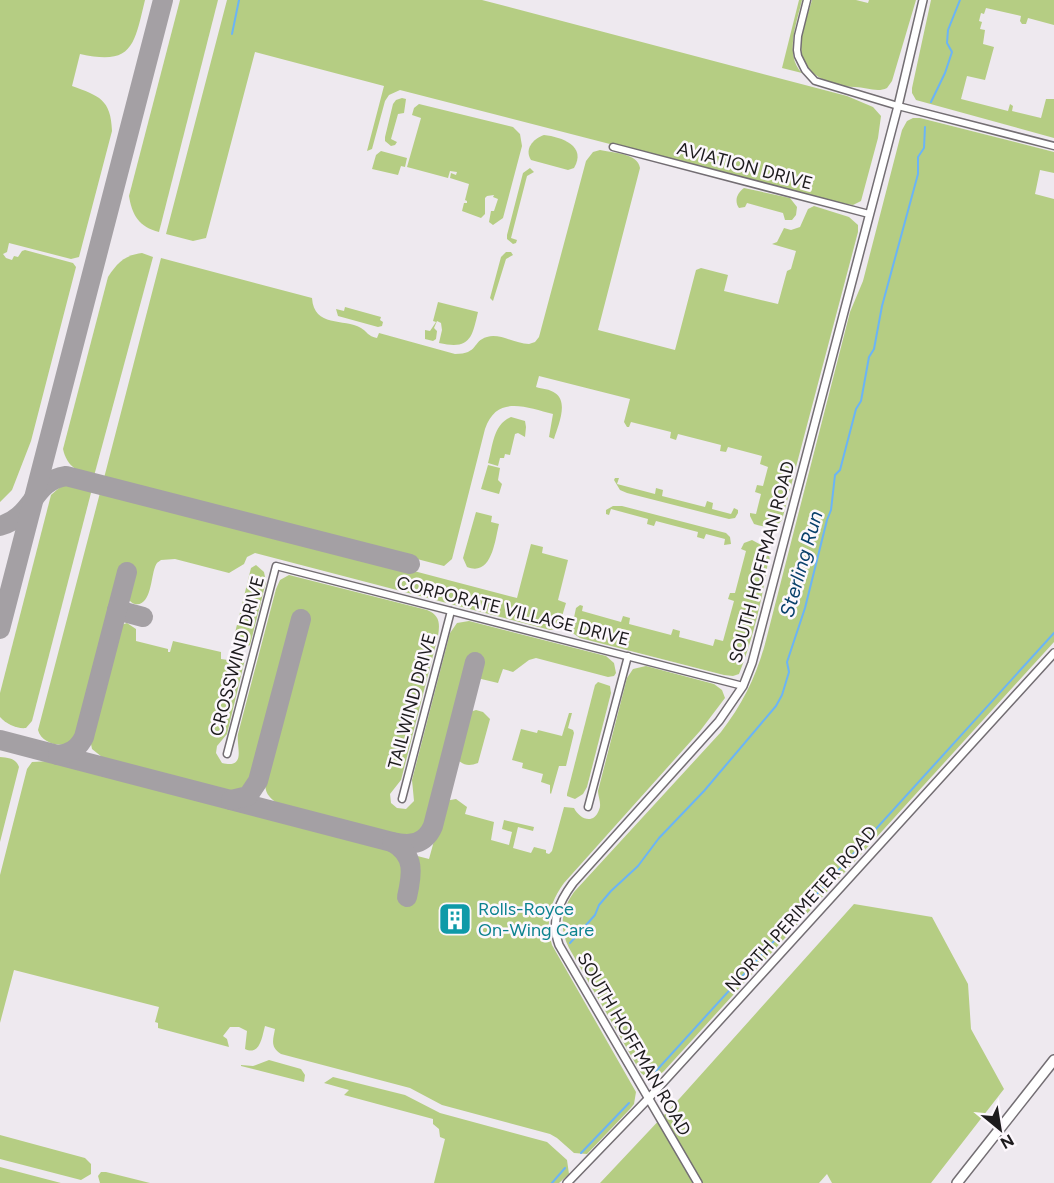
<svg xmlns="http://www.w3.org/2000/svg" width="1054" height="1183" font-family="Figtree,sans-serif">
<rect width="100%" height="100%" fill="#eee9ef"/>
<g fill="#b5cd83">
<path d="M0,0H145C134,45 133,66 80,54L72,86C99,96 111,99 112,131L79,257L71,259L9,243L7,252L3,254L6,258L12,260L14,256L18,257L22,251L25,250L73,263L76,267L31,441L12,490L0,502Z"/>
<path d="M180,0H218L159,232C139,227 132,215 129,196Z"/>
<path d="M227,0H482L847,96L873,107L881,116L878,138L861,201L853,205L835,202L400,90L389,95L385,101L372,149L367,151L384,86L255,52L206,238L193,241L166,234Z"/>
<path d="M799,0H802C797,22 784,55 802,73L782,68Z"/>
<path d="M812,0H856L868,3L869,0H916L892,81L887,88C877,93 866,87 855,87C830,86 801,75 801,46C801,31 808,14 812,0Z"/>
<path d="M931,0H1054V25L1028,18L1026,24H1022L1020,21L1021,16L986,8L984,14L981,13L979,21L982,22L980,29L985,30L983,44L994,47L985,80L967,76L961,99L1008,111L1010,104L1013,106L1012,111L1041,118L1046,99H1054V138L916,100L912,93V88Z"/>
<path d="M402,98L406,99L404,113L398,114L391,139L397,142L395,145L391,146L385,141V137L393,104L396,100Z"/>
<path d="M419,104L513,127L520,134L522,146L503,218L493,225L489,222L491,211H494L498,199L493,197L494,195L487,196L485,198V214L481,218L462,211L464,203H467V201L465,200L469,184L450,178L451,173L456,175L457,172L450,171L448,178L407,167L421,118L412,115L414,108Z"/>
<path d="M920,118L1054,152V173L1040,170L1035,194L1054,199V642L664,1071C657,1078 649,1080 641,1073L569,948C559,928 561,910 574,892L721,732C742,705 756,677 765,644L850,312L863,281L902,130L907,121L913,118Z"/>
<path d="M544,135C562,137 587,146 574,168L568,170L531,160C524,149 533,139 544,135Z"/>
<path d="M600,150C613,153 638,153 640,168L598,330L675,350L696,270L701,268L728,275L724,291L778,304L787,271L791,269L796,251L772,244L777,242L784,228L791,230L800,227L808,209L814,206L849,217L858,225V232L782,520C774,530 765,527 754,524L750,516V513L756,514L761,494L755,492L757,485L763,486L768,467L760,464L762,456L728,447L726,452L720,451L721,445L678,434L676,440L670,438L671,432L631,422L629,427H627L624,422L630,399L539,376L536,387C542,389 550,389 555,393C569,402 558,426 554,439L549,437L553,414C527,408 497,394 485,429L452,559L444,566L104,478L161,258L312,298C314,328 344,318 361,328C369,333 366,335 377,338L379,333L455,354C479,354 472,341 487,337C500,333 516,344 529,344L535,342L539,337L586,161L593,152Z"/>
<path d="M381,151L407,158L405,167L401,166L398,175L372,169L376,155Z"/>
<path d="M530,168L534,172L527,176L511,238L517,240L516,243L513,244L507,239V235L523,173Z"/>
<path d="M744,188L790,198L797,207L796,215L792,220H785L783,213L747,203L745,207L739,208C734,201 737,193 744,188Z"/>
<path d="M506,252H511L513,255L506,259L493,301L490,298L501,257Z"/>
<path d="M142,253L153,257L94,476C78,472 67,467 63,449L108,277C117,263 125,255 142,253Z"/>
<path d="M438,302L478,312C472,338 470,350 439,343L442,330L441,323L437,321L434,328L437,331L436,339L433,341L425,339V330L430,331L436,322L433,321Z"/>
<path d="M345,307L381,317L380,320L383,322L382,326L378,327L338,316L336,309L344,311Z"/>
<path d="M511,417L525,421L526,427L525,437L518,433L515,434L510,455L505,454L504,458H500L498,466L488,463C493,446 493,424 511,417Z"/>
<path d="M488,465L500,468L498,480L502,484L499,494L481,489Z"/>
<path d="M615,478H619L617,484L655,494L656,488L663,490L662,496L705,507L707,501L713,503L712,509L731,514L734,508L738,510V513L735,518L729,519L627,493L620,490L614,480Z"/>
<path d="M69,483L91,487L92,489L32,721L26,728C17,729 6,724 0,717V693L51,495L59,488Z"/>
<path d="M101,489L517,598L531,544L543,547L542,553L568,560L558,600L566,603L560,623L556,629L550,630L255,553L247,557L244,564L229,573L175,559L161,560C157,563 157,562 155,567C151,577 151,607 135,604C130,603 128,598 127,594L132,571L121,568L76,735L68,744C57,747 41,742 38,730Z"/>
<path d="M613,506H622L726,533L730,537L731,544L724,545L725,539L706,534L704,539L697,537L698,532L656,521L654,526L647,524L648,519L611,509L609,515L606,514V510Z"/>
<path d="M476,512L492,516L491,522L499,524C495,540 492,577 467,567L463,558Z"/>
<path d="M752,540L765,547L769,553L770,562H768C762,600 753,639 739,674L733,676L724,675L580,638L571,632L576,608L580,605L583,606L582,611L621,622L623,616L630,618L629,624L671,635L673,629L680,631L679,637L713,646L715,639L723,641L734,601L728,599L730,593H735L746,551L741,549L744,543Z"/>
<path d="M256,565L264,572L266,582L250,645L245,648L234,645L233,641L251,568Z"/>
<path d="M289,575L427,610C440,615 440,624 438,636L401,780L390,794L391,803L397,808L406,809L414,801L412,780L450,633L457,623L469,621L606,656L614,663L616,673L614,676L608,677L536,658L529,660L513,672L503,669L498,683L477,678L481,662L470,659L431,808C424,822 424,836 405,836L277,803C259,791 267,782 268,766L307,616L296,613L257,763C249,778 252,789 231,791L102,757L92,749L90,739L117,630L121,625L127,623L136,629V641L168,649V652H170L173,641L221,652V659L228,660L230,654L245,659L227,734L217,746L216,753L222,763C247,769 236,747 238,734L276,589L280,580Z"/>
<path d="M646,666L714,684L722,690L725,698L700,731L564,883C550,902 545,921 552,945L636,1092L634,1104L630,1109L587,1154L574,1153L557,1138L550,1134L442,1105L410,1088L281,1054C270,1047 273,1040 275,1029L265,1026C262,1037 260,1056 245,1049L247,1031L239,1027H230L223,1036L227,1039L229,1047L158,1028V1023L155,1022L159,1007L14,970L0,1023V875L27,769L32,762L51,761L429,859L445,801L456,799L467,807L465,814L494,822L491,840L509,845L512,832L502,829L504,820L534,827L533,831L518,827L513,848L531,853L534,847L546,850V853L549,854L552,851L564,807L574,808C579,818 593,826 599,810C602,804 598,797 598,791L627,678L633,669Z"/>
<path d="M598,682L610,686L611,693L587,787L583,794L575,799L567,796V794L595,685Z"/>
<path d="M476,710L483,712L490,719L478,763C468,767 462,765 455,757L467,713Z"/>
<path d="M569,713H572L568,728L573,730L574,733L566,766H559L551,794L550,793V785L541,782L543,774L522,768L523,763L512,760L521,729L537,733L538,730L562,736Z"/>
<path d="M0,757C8,758 16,758 19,767L0,842Z"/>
<path d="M854,904L932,917L968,984L971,1029L1004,1089L931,1183H832L827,1174L819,1183H600L680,1098Z"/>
<path d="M269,1060L301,1069L305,1075L304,1082L241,1066V1065L253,1066Z"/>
<path d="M333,1077L405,1095L440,1113L547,1142L567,1160L569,1174L559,1183H434L445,1139L440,1137L439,1129L433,1124V1119L344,1095L349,1090L324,1083Z"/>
<path d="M0,1135L85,1158L91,1164V1174L81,1180L0,1159Z"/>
<path d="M0,1167L61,1183H0Z"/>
<path d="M101,1172H106L150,1183H100L98,1176Z"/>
</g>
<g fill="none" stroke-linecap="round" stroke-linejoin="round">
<g stroke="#6bb4f6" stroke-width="2">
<path d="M232,34L239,0"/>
<path d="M931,102L945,73L952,52L947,43L948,30L960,0"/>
<path d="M570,943L595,915L599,905L611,891L638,866L659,838L704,791L776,706L782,695L789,672L787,662L805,608L827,520L831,510L835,475L840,470L856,409L861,401L869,357L874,349L882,306L918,174V157L924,148L925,127"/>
<path d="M656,1071L1054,633"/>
<path d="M581,1153L629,1103"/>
<path d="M552,1183L565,1168"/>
</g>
<g stroke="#a4a0a4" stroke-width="20">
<path d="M0,526C35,516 32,481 66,476L410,564"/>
<path d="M117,610L143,617"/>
<path d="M0,629L163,0"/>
<path d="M0,740L392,842C410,846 425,845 433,826L475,662"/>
<path d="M58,755C70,754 78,749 84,737L127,572"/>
<path d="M231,800L248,796L258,781L301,619"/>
<path d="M392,842C416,855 412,875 407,897"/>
</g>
<defs>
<g id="minor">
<path d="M807,0L798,36L797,50L798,56L805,70L815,81L898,106L1054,146"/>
<path d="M613,147L869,214"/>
<path d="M227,754L276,566L743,686"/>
<path d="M402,799L451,611"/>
<path d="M588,807L628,656"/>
</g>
<g id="tertiary">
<path d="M567,1183L648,1099L1054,653"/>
<path d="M698,1183L559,945C550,921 559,902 573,883L719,721L743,686L752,663L898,106L923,0"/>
</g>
<path id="primary" d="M957,1183L1054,1060"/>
</defs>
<use href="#minor" stroke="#736e73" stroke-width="9"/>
<use href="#tertiary" stroke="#736e73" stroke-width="10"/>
<use href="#primary" stroke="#736e73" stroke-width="12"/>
<use href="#minor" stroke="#fff" stroke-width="6"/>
<use href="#tertiary" stroke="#fff" stroke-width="7"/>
<use href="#primary" stroke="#fff" stroke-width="9"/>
</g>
<defs>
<symbol id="building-square" viewBox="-11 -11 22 22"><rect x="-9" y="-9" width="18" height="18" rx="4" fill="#0f9aa8" stroke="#fcf7fc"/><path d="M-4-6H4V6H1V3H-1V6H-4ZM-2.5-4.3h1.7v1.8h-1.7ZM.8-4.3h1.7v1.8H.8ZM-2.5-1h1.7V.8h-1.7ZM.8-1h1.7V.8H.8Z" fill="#fff"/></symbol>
</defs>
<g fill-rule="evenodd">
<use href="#building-square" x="436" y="900" width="38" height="38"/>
</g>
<g text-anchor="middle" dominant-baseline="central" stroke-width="5" stroke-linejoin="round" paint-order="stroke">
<g font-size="18" fill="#1d1b1d" stroke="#fcf7fc">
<text transform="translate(745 166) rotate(15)">AVIATION DRIVE</text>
<text transform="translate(762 562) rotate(-75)">SOUTH HOFFMAN ROAD</text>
<text transform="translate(513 611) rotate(14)">CORPORATE VILLAGE DRIVE</text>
<text transform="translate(237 656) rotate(-75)">CROSSWIND DRIVE</text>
<text transform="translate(412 701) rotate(-75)">TAILWIND DRIVE</text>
<text transform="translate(801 909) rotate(-48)">NORTH PERIMETER ROAD</text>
<text transform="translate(634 1044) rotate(60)">SOUTH HOFFMAN ROAD</text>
</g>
<g font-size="18" fill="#0d838f" stroke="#fcf7fc" text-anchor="start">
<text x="478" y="909">Rolls-Royce<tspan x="478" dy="21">On-Wing Care</tspan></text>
</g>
<g font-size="20" font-style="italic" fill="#09416b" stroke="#fcf7fc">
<text transform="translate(801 564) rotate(-74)">Sterling Run</text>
</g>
</g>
<g transform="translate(1000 1129) rotate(150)" stroke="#fcf7fc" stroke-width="4.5" paint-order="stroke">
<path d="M0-4.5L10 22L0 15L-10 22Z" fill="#1d1b1d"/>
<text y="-9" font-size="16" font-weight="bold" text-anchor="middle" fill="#1d1b1d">N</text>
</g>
</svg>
